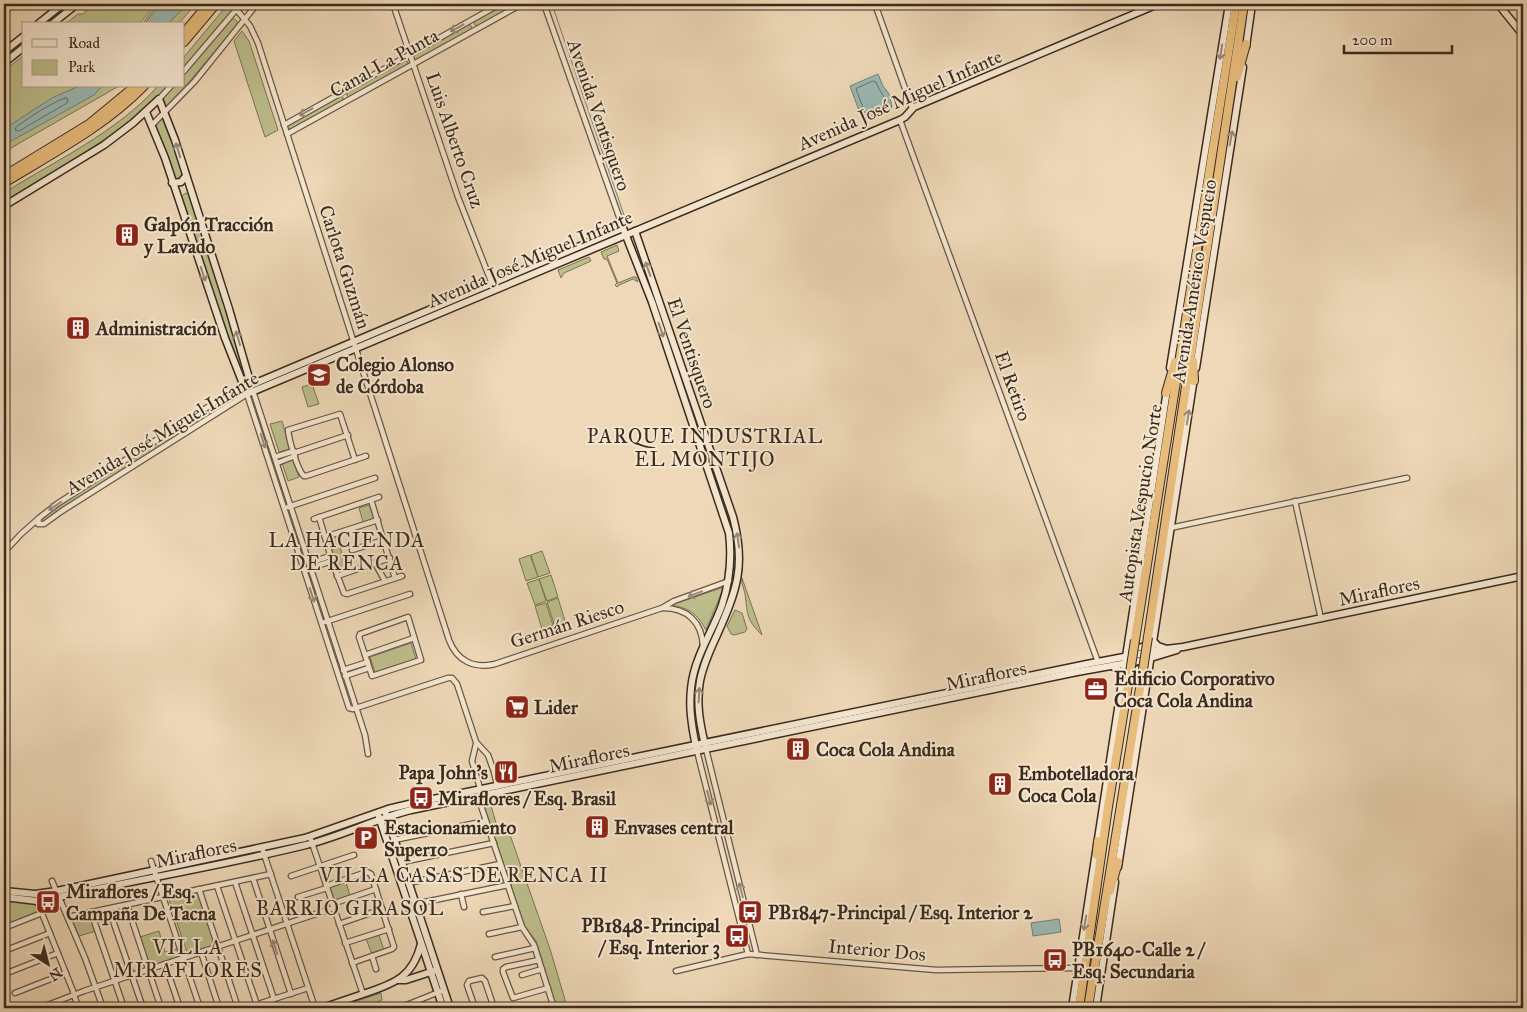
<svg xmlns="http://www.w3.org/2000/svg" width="1527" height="1012" font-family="'IM FELL Great Primer',serif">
<rect width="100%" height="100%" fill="#eed8b7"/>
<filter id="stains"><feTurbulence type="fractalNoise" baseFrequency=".004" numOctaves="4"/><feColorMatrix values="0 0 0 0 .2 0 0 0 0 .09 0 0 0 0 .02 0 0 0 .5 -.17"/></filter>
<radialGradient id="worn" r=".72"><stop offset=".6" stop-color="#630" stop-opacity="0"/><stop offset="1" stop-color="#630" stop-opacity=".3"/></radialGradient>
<g fill="#bcbe8c" stroke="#7b7455">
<path d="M93,4H156L139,24H63L69,21L78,14H83Z"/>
<path d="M158,4H196L178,24H142Z"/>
<path d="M228,4H239L184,68V57Z"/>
<path d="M504,4H518L478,26L475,25L474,22L476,19Z"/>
<path d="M232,18L237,21V25L172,102L168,106H165L162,98L173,86H184V75Z"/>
<path d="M466,24L471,26L472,29L469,31L417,60L414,59L413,55L415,53Z"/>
<path d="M242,31L249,41L278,130L265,137L234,41Z"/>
<path d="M24,55V86H119L4,152V71Z"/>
<path d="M404,60L408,62L407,65L351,97L347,96V92Z"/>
<path d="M158,86H168C119,137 63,165 4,202V193C56,160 116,133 158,86Z"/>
<path d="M339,96L343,97V101L292,130L287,128V126Z"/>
<path d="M164,116L185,176L178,181L175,180L155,126Z"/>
<path d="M186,193L189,194L191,197L249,383L247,385L228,343L180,197Z"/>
<path d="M617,245L619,251L607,256L618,283L633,277H636L638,282L633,279L619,285L617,287L615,285L617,283L607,259H604L601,252Z"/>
<path d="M641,253L680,366L675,367L637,254Z"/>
<path d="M589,257L591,261L564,273L561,278L558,270Z"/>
<path d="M681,369L720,485L716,486L677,370Z"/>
<path d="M312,384L319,404L308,407L302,387Z"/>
<path d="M252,395L288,504L287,505L285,504L250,397Z"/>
<path d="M213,406H217L218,411L43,523L40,522V520L56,507Z"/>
<path d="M282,421L290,449L279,452L270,424Z"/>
<path d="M293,460L299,477L288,481L282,463Z"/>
<path d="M721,488L731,520L737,544V571H733L732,545L717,490Z"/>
<path d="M371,504L375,519L363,522L359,508Z"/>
<path d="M287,510H289L323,613L325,618L323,620Z"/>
<path d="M336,536L348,570L338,573L327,539Z"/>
<path d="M542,551L550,573L538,577L531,555Z"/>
<path d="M530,555L538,577L526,581L519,559Z"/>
<path d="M551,575L558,597L547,601L539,579Z"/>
<path d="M732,575L737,576L735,585L703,663L699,728H695C692,707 692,683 699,662C710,632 727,607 732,575Z"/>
<path d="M742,578L762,635C746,619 748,616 745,594C744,588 741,585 742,578Z"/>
<path d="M539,579L546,601L535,605L527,583Z"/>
<path d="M724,587L706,630C696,613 691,609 671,605Z"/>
<path d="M558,598L565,621L554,624L547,602Z"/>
<path d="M546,603L553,625L542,629L535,606Z"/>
<path d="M735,610L742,613L747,629L745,632L734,635L731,634L727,626Z"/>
<path d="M411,643L416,659L375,672L370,657Z"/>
<path d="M489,799L499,833L509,832L550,949L566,1003L556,1006L536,941L525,927L482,800Z"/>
<path d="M346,882L350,896L334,901L330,887Z"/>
<path d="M198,892L217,945L188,955L168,897Z"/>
<path d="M4,901L36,903L40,912L11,923L4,907Z"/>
<path d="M91,914L96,931L79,936L71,918Z"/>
<path d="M159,931L165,952L177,949L180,957L149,967L140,937Z"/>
<path d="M379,935L384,950L372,954L366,939Z"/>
<path d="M381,993L382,1000L370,1005L371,1008H351L350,1003Z"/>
</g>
<g fill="#9ab9b4" stroke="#748078">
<path d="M161,4H187L168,24H144Z"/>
<path d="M878,74L883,86L889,94L892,107C886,115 872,117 862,119L850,86Z"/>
<path d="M79,86H102L94,95L4,145V129L52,98Z"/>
<path d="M1059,919L1061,932L1033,936L1031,923Z"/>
</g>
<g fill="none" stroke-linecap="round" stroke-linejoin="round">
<g stroke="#6a7269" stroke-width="1">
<path d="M873,81L876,82C879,91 885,96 887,105L880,109L865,113L856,89Z"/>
<path d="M65,98L68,99L67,103L19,131L15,130L16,127C32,116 47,105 65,98Z"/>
</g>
<path stroke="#748078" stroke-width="1" d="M552,4L627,224"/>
<defs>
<g id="street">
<path d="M393,4L458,197L492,284"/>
<path d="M544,4L623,228"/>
<path d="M875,4L912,108"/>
<path d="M236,9L250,26L258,43L449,640C457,661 474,669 495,664L662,608L674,601L729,581"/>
<path d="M184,71L241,4"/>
<path d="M159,99L171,86"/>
<path d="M900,120L1098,662"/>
<path d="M152,125L195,81L257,4"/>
<path d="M284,125L500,4"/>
<path d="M287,134L522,4"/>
<path d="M245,387L219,400L192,417L57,504L39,518L38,524H44L62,511L247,394L349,708L353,709L448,678H452L457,684L476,742L488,755L493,769"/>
<path d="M253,391L365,735L368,754"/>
<path d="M294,453L348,435"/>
<path d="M275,457L294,451"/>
<path d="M355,460L340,414L288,430C289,439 297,470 304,476H306L366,456"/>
<path d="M277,463L295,456"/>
<path d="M371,500L395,578"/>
<path d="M1295,501L1321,619"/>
<path d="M288,507L375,478"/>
<path d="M319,517L332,561L344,593L347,594L402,576"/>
<path d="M314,519L379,497"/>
<path d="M1170,528L1407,478"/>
<path d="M325,537L378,520"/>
<path d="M9,547L21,534L38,519"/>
<path d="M352,550L384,540"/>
<path d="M309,563L330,556"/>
<path d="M375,563L385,581"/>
<path d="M310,568L332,561"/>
<path d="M337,576L390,558"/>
<path d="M663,608C687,608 702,622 703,646"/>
<path d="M408,617L421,660L372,676L359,637L360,634Z"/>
<path d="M325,622L410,594"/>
<path d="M365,655L414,638"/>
<path d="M343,670L368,662"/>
<path d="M345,676L369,668"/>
<path d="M476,744L472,761L476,775"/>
<path d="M706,749L757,955"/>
<path d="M697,751L748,954"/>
<path d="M494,772L497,785"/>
<path d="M477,777L480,789"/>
<path d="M478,797L522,927L534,945L554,1008"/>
<path d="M310,837L363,994"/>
<path d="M394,840L486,821"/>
<path d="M262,848L315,1008"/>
<path d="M151,861L200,1008"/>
<path d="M402,862L494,843"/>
<path d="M291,876L354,855"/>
<path d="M253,878L291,994"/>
<path d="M52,881L85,958L103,1008"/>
<path d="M235,882L274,999"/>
<path d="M408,883L500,864"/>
<path d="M217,886L257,1005"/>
<path d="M326,886L367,872L371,874L394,947L392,949L352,963"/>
<path d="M199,889L238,1008"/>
<path d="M461,894L464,907"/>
<path d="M298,897L327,888"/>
<path d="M37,901L73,991L78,1008"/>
<path d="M332,904L376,889"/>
<path d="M415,904L508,885"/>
<path d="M127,905L161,1008"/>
<path d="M109,909L143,1008"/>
<path d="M91,912L124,1008"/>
<path d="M483,912L515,906"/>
<path d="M68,917L271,874"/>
<path d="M339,924L382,909"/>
<path d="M4,928L42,913"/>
<path d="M489,934L522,927"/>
<path d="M345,943L389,929"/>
<path d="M4,951L50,933"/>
<path d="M201,952L219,1008"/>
<path d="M372,956L376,969"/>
<path d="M495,957L535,948"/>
<path d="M539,960L506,967L503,969V972L513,998L548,988"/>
<path d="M165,964L180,1008"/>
<path d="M676,971L748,954L936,970L1078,968"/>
<path d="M7,973L58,953"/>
<path d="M522,975L542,969"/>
<path d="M15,993L66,973"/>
<path d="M346,1000L348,1008"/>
<path d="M40,1008L84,991L334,908"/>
<path d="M246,1008L308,988"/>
<path d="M399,1008L444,990"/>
<path d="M475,1008L467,985L469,981L482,978L485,981L494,1008"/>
<path d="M556,1008L563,1006"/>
</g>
<g id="secondary">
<path d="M1498,4L1523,35"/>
<path d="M4,10L12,4"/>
<path d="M38,24L63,4"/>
<path d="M52,24L77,4"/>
<path d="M1246,47L1252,4"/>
<path d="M4,52L24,36"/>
<path d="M4,63L24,47"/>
<path d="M146,112L165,158L225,338L247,394L900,120L905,117L914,107L1158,4"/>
<path d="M172,183L181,182L186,176"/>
<path d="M4,206L104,145L133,123L159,99L175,140L229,309L251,385L623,228L652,302L729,533C732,558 730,581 722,605C714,628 700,648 694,672C687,699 691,724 697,751"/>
<path d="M635,231L733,517C746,566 737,590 717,635C710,650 703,665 700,681C696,703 700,724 705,745"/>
<path d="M1170,368L1229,4"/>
<path d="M1196,368L1243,67"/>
<path d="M1129,647C1138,649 1147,647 1152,640L1158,646L1164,648"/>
<path d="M1112,666L1119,670L1123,677L1132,670L1146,669"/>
<path d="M386,814L450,1008"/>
<path d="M379,817L443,1008"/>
<path d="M1118,867L1194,378"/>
<path d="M4,891L35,894L57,891L305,838L388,809L409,804L1087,664L1166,649L1183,647L1523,576"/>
<path d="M4,897L37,901L59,897C141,879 225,865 306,845C342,836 375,819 411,810L1077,672L1144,660L1177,650"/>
<path d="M399,980H406L434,971"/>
<path d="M322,1008C337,1003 351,998 366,993C396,983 413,976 421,944"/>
<path d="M1072,1008L1167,390"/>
<path d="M1096,1008L1115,882"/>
</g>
<g id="highway">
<path d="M184,33L208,4"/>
<path d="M184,42L216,4"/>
<path d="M1237,77L1246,44"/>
<path d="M4,176L89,124L135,86"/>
<path d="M4,183C53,153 104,127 144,86"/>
<path d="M1193,361L1194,381"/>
<path d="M1166,393L1175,362"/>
<path d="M1148,637L1244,4"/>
<path d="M1135,640L1236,4"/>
<path d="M1097,855L1098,841"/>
<path d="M1110,891L1118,862"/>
<path d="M1079,1008L1108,807L1129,679"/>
<path d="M1088,1008L1142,676"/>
</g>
</defs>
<use href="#street" stroke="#675644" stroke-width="7"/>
<use href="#secondary" stroke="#3a2b1e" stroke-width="9"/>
<use href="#highway" stroke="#3a2b1e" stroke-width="10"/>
<use href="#street" stroke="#f4e6d0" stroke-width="4.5"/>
<use href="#secondary" stroke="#f4e6d0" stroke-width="6"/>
<use href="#highway" stroke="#e7bc7c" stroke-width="8"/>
<defs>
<g id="highway-bridge">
<path d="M1142,676L1148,637"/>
<path d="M1129,679L1135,640"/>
</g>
</defs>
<use href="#highway-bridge" stroke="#3a2b1e" stroke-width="10" stroke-linecap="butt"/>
<use href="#highway-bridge" stroke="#e7bc7c" stroke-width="8"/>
</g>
<defs><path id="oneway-shaft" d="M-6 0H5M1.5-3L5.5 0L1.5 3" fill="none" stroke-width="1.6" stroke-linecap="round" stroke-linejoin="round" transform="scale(1.25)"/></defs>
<g stroke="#978877">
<use href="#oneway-shaft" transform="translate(457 28) rotate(151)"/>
<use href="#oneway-shaft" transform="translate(1221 52) rotate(99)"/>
<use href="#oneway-shaft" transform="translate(306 112) rotate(151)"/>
<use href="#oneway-shaft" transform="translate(1231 138) rotate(-80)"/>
<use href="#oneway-shaft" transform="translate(178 150) rotate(-107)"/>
<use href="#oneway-shaft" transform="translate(648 269) rotate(-109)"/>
<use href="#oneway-shaft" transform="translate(203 274) rotate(72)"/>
<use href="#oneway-shaft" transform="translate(661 330) rotate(71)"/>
<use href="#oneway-shaft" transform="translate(238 338) rotate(-106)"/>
<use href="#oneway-shaft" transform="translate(1188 417) rotate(-81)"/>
<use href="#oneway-shaft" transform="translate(263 441) rotate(72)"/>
<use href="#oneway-shaft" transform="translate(55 506) rotate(146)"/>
<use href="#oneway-shaft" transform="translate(738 540) rotate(-99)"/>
<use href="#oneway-shaft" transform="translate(695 594) rotate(159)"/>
<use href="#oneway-shaft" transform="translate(312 595) rotate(72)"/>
<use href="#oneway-shaft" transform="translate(699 695) rotate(-87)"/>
<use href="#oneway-shaft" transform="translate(709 798) rotate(76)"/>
<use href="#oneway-shaft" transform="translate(741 890) rotate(-104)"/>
<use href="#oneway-shaft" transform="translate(1085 923) rotate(99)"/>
<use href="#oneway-shaft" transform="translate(275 947) rotate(-108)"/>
</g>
<defs>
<symbol id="building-square" viewBox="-11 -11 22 22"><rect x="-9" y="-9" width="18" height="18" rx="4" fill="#8f2418" stroke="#f4e6d0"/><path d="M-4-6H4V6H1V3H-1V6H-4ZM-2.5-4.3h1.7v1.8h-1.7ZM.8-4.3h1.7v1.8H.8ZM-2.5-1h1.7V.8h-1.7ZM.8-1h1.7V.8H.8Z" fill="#fff"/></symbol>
<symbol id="school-square" viewBox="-11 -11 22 22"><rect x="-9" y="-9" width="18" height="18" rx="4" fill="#8f2418" stroke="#f4e6d0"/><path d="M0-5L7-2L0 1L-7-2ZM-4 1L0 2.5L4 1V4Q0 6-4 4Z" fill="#fff"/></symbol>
<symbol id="office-square" viewBox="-11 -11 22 22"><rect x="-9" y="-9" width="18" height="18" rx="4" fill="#8f2418" stroke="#f4e6d0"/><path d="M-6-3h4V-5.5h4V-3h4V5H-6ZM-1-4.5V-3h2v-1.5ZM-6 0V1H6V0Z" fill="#fff"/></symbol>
<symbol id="supermarket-square" viewBox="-11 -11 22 22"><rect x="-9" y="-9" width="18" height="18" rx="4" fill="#8f2418" stroke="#f4e6d0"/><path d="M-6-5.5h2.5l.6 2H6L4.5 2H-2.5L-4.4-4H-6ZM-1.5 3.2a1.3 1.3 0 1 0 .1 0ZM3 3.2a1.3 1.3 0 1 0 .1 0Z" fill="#fff"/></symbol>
<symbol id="restaurant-square" viewBox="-11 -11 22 22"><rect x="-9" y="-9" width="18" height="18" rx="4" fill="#8f2418" stroke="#f4e6d0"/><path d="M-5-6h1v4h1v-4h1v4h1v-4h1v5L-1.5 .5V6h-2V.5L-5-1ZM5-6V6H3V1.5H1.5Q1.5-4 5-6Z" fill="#fff"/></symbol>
<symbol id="bus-square" viewBox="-11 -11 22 22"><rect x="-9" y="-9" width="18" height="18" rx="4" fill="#8f2418" stroke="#f4e6d0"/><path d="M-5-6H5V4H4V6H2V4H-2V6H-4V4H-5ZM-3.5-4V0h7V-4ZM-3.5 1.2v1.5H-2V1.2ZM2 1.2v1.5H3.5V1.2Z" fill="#fff"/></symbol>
<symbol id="parking-square" viewBox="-11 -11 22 22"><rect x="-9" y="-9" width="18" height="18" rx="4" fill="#8f2418" stroke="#f4e6d0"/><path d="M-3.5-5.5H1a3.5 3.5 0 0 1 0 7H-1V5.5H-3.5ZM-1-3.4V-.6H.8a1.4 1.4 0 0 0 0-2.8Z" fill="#fff"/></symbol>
</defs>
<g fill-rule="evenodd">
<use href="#building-square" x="113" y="221" width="28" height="28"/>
<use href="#building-square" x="64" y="314" width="28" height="28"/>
<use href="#school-square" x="305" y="361" width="28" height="28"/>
<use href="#office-square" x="1082" y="675" width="28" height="28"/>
<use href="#supermarket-square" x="503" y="693" width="28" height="28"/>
<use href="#building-square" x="784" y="735" width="28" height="28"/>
<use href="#restaurant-square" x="492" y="758" width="28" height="28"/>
<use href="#building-square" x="986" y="770" width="28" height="28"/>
<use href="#bus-square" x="407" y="784" width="28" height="28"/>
<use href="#building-square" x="583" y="813" width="28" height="28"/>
<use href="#parking-square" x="352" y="824" width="28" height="28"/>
<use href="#bus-square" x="34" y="888" width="28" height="28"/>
<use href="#bus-square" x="736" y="898" width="28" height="28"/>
<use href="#bus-square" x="723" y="922" width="28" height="28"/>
<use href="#bus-square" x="1041" y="946" width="28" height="28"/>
</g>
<g text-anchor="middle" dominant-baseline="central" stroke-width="4" stroke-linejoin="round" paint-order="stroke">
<g font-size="19" fill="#3a2b1e" stroke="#f4e6d0">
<text transform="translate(384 63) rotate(-29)">Canal La Punta</text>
<text transform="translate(900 100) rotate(-24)">Avenida José Miguel Infante</text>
<text transform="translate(599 115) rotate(71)">Avenida Ventisquero</text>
<text transform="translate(455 140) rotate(71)">Luis Alberto Cruz</text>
<text transform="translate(530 259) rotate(-23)">Avenida José Miguel Infante</text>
<text transform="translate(345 267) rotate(72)">Carlota Guzmán</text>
<text transform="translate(1194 281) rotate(-81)">Avenida Américo Vespucio</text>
<text transform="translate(692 353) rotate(71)">El Ventisquero</text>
<text transform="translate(1013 386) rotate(70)">El Retiro</text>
<text transform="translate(162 433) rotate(-31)">Avenida José Miguel Infante</text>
<text transform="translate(1140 503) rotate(-81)">Autopista Vespucio Norte</text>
<text transform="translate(1379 591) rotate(-12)">Miraflores</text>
<text transform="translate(567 624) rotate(-18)">Germán Riesco</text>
<text transform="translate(986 676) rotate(-12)">Miraflores</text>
<text transform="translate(589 758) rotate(-12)">Miraflores</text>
<text transform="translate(196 853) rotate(-12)">Miraflores</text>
<text transform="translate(877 950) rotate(5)">Interior Dos</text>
</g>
<g font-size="19" font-weight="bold" fill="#3a2b1e" stroke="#f4e6d0" text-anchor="start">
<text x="144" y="224">Galpón Tracción<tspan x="144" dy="22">y Lavado</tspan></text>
<text x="96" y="328">Administración</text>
<text x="336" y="364">Colegio Alonso<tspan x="336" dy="22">de Córdoba</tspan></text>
<text x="1114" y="678">Edificio Corporativo<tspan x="1114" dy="22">Coca Cola Andina</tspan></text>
<text x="534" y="707">Lider</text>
<text x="816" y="749">Coca Cola Andina</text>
<text x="488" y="772" text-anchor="end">Papa John's</text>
<text x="1018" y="773">Embotelladora<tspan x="1018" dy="22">Coca Cola</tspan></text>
<text x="438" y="798">Miraflores / Esq. Brasil</text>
<text x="384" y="827">Estacionamiento<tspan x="384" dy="22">Super10</tspan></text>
<text x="614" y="827">Envases central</text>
<text x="66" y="891">Miraflores / Esq.<tspan x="66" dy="22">Campaña De Tacna</tspan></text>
<text x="768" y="912">PB1847-Principal / Esq. Interior 2</text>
<text x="720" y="925" text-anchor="end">PB1848-Principal<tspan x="720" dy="22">/ Esq. Interior 3</tspan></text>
<text x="1072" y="949">PB1640-Calle 2 /<tspan x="1072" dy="22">Esq. Secundaria</tspan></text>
</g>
<g font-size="20" letter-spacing="1" fill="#3a2b1e" stroke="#f4e6d0">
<text x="705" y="436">PARQUE INDUSTRIAL<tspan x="705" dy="23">EL MONTIJO</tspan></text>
<text x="347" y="540">LA HACIENDA<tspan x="347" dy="23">DE RENCA</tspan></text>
<text x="464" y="875">VILLA CASAS DE RENCA II</text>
<text x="350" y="908">BARRIO GIRASOL</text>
<text x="188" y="947">VILLA<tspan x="188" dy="23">MIRAFLORES</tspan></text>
</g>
</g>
<rect width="1527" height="1012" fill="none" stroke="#eed8b7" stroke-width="20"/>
<rect x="5" y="5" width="1517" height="1002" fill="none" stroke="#3a2b1e" stroke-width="2.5"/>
<rect x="10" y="10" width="1507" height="992" fill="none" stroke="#3a2b1e"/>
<rect x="22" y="22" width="162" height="65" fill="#f4e6d0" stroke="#aa9b89"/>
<rect x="32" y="39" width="25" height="8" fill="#f4e6d0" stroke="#aa9b89"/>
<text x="68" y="48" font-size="15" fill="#3a2b1e">Road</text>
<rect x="32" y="60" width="25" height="15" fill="#bcbe8c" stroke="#aa9b89"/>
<text x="68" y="72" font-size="15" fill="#3a2b1e">Park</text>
<g transform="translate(48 964) rotate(144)" stroke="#f4e6d0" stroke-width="4" paint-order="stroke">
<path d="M0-4L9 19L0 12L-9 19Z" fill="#3a2b1e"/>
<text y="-8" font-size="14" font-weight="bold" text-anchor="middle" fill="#3a2b1e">N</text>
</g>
<path d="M1344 45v8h108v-8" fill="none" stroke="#3a2b1e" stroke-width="2.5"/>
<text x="1352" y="45" font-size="15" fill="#3a2b1e" stroke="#f4e6d0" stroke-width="4" paint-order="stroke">200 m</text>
<rect width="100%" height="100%" filter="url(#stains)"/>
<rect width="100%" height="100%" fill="url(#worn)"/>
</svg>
